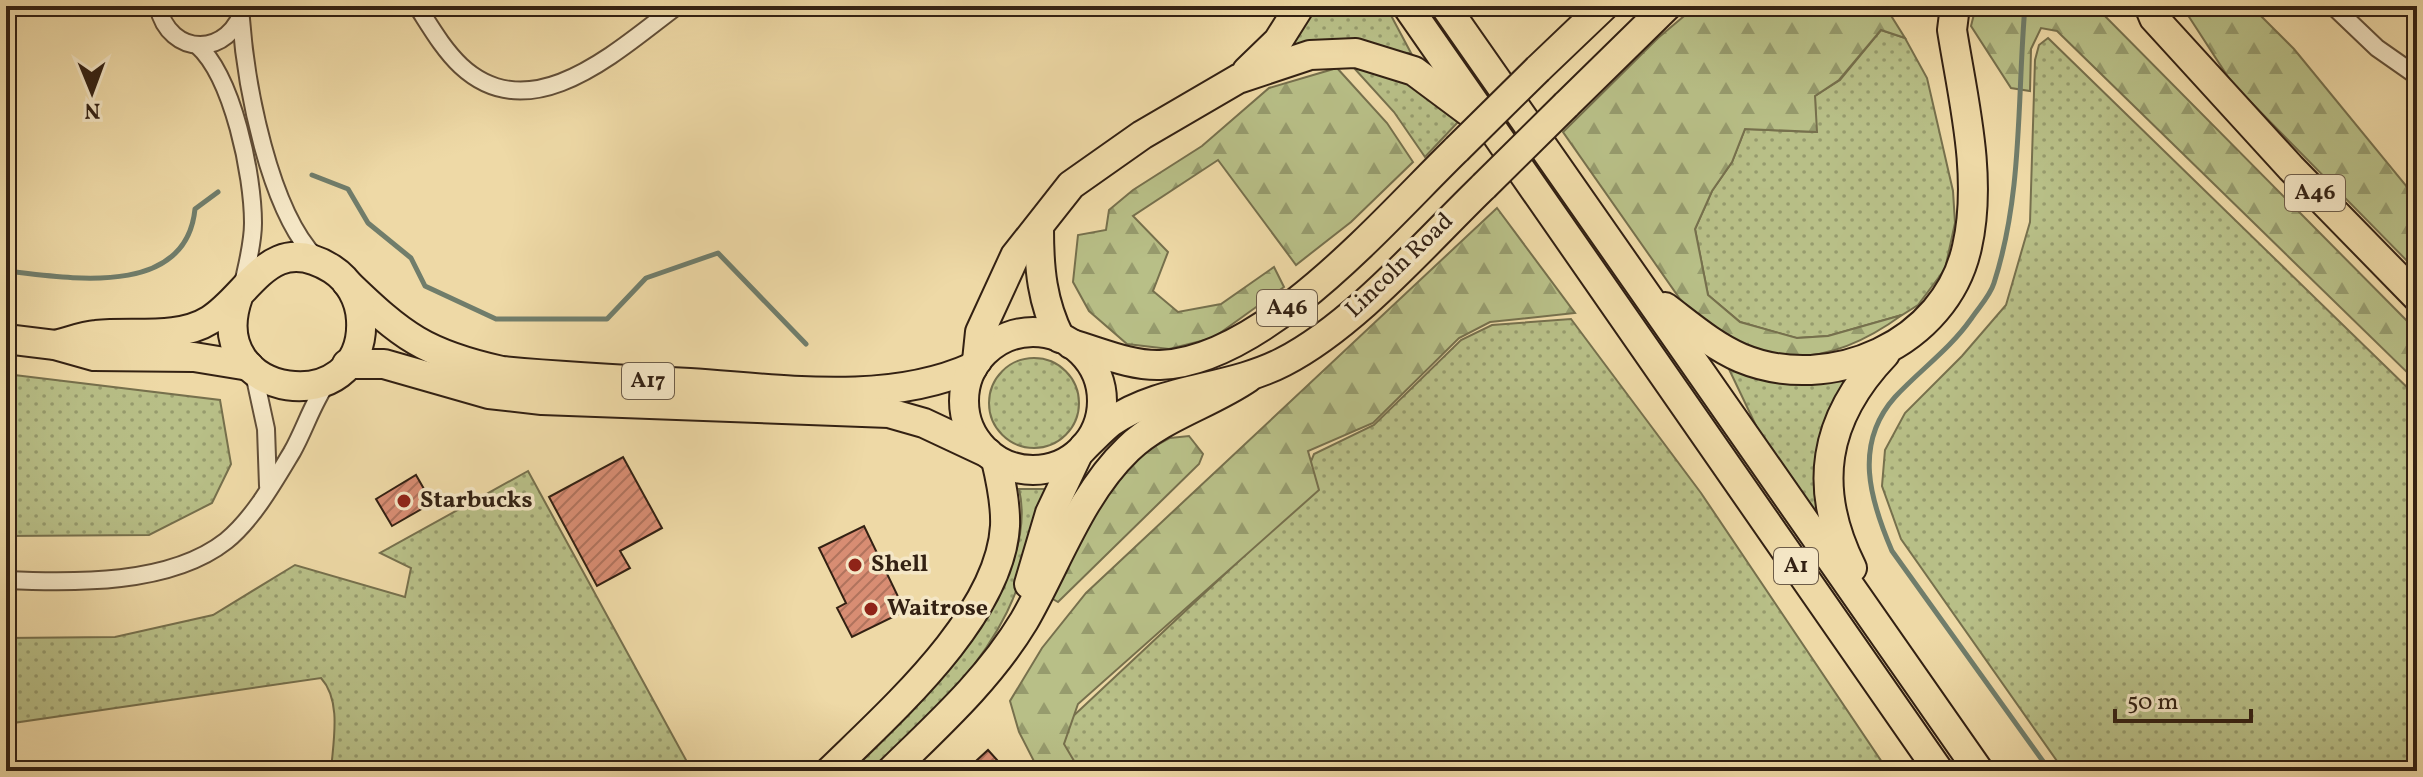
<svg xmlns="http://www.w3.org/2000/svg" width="2423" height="777" font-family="Vollkorn,serif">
<defs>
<pattern id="grass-dots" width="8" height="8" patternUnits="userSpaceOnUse" patternTransform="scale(2)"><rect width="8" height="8" fill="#b8bf87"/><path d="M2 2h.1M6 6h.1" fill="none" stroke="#969b6d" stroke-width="1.8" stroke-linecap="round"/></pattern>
<pattern id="forest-firs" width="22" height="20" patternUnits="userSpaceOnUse" patternTransform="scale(2)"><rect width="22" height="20" fill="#b8bf87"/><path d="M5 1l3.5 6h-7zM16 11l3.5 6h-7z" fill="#969b6d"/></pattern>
<pattern id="building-hatch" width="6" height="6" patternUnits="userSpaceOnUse" patternTransform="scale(2)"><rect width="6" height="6" fill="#d88d73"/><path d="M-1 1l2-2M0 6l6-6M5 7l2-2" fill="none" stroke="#b0735d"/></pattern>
</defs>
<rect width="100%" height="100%" fill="#eed9a6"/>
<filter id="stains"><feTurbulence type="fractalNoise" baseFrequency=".0025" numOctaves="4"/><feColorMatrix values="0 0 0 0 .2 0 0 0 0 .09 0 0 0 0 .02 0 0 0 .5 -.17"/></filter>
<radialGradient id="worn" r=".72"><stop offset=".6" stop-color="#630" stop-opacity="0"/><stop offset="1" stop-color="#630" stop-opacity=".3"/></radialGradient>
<g fill="url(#grass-dots)" stroke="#76704d" stroke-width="2">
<path d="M1310,6H1386L1411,53L1288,51Z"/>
<path d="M1881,30L1905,38L1927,78L1953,191L1955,223L1945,269L1918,305L1902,315L1828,336L1796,338L1740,322L1708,295L1695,229L1712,191L1732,162L1745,129L1816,132L1815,96L1840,80Z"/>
<path d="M2048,38L2417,397V771H2064L1901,539L1882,486L1885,450L1905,413L1962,356L2006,305L2030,222L2035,60L2039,45Z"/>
<path d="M1354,68L1407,81L1458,122L1425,157L1394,112Z"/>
<path d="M1571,319L1701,493L1888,771H1071L1053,735L1289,514L1314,454L1374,425L1461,340L1492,325Z"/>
<circle cx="1034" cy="403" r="45"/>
<path d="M1727,365L1860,369L1820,520L1759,432Z"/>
<path d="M6,374L220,400L231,464L212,503L149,535L6,536Z"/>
<path d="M528,471L692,771H331C333,742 342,701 321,678L6,724V638L115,637L213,615L295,565L405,597L411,568L380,553Z"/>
<path d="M1019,489H1047C1035,530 1026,573 1007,612C976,676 923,721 873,771H852C915,709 1042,586 1019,489Z"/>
</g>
<g fill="url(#forest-firs)" stroke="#76704d" stroke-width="2">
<path d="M1696,6H1885L1905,38L1881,30L1839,80L1815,96L1817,132L1745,129L1732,162L1712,191L1695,229L1708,295L1740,322L1797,338L1828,336L1902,315C1821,374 1751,370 1680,299L1563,132L1658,38Z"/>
<path d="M1976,6H2095L2417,331V382L2057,31L2041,28L2031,49L2030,91L2011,88L1971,26Z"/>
<path d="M2182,6H2251L2294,49L2417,199V271L2232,83Z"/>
<path d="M1337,68L1387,123L1413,162L1351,222L1296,265L1218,160L1133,216L1168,252L1153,291L1178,312L1221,304L1274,267L1284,287L1213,338L1169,349L1127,344L1089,311L1073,282L1078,235L1106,230L1109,210L1133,190L1202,146L1269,88Z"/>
<path d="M1497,208L1575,313L1490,322L1459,338L1373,423L1308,451L1319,490L1078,704L1064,744L1080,771H1039L1019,732L1010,701L1042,648L1086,593Z"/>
<path d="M1189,436L1203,454L1199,464L1058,602L1046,595L1125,463L1170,438Z"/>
</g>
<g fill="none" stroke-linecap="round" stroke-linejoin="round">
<g stroke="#707d6b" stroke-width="5">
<path d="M2025,6C2017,99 2023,193 1994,283C1990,296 1979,307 1971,319C1950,349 1920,370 1895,397C1853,444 1870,500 1892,551L2050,771"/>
<path d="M312,175L348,189L368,223L411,258L425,286L496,319H607L646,278L718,253L806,344"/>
<path d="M6,271C68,278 186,299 195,209L218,192"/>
</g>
</g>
<g fill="url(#building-hatch)" stroke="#332113" stroke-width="2">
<path d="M623,457L662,528L620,551L630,568L597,586L549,497Z"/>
<path d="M416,475L432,503L392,526L376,499Z"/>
<path d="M864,526L905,611L852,637L837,608L846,603L819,548Z"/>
<path d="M988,750L1007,771H965Z"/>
</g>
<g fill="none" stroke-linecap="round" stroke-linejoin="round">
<defs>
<g id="minor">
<path d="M158,6C169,58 231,58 244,6"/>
<path d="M417,6C430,26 443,49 461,66C532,132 619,49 677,6"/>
<path d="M2333,6L2377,48L2417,76"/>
<path d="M241,19C246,86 269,210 316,258"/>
<path d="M197,45C233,77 253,175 253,223C253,244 247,265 243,284"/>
<path d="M253,369L266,429L268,486"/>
<path d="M6,580C74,583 170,585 226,541C253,519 274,482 292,452C305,429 312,404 328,381"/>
</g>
<g id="trunk">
<path d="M1407,6L1939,771"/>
<path d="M1445,6L1979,771"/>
<path d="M2149,6L2154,18L2291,168L2417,297"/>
<path d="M1538,69L1604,6"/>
<path d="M1247,71L1278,41L1300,6"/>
<path d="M1566,105L1667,6"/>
<path d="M1039,229C1039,269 1042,302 1060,338"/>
<path d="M347,283C402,336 425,354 502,371C564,377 627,380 690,383C781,389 887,406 973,367"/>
<path d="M1665,307C1689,325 1713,346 1741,358C1830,395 1946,344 1967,247C1983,177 1963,99 1952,30L1955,6"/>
<circle cx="1033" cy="401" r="69"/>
<path d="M6,339L55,345L94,356L194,357L249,366"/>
<path d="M1071,344C1100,352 1130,366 1160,365C1265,361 1385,219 1457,149"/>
<path d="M55,345C68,342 83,336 96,335C133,331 178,340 210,320C250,295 270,230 332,269C349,280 360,299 361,320C367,421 201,401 238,297"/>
<path d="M977,361L980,332L1015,256L1071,185L1142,135L1238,79L1310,55L1356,53L1414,71L1469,112"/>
<path d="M347,364H384L489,394L542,400L889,413L924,423L988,453"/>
<path d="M1084,447C1093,439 1102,429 1111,422C1162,387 1229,390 1283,362C1355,325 1425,243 1484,186"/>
<path d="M1852,568C1812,488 1823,419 1885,354"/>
<path d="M1029,584L1050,513L1078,454"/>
<path d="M830,771C890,712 1000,616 1005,526C1006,504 1001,481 996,460"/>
<path d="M891,771C939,724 989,679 1024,621C1057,564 1080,495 1128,449C1161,417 1210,404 1248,378"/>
</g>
</defs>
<use href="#minor" stroke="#624f38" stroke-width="20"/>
<use href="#trunk" stroke="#332113" stroke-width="32"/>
<use href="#minor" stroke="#f4e6c5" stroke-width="16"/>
<use href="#trunk" stroke="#eed9a6" stroke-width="28"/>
<defs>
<g id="trunk-bridge">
<path d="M1457,149L1538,69"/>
<path d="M1484,186L1566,105"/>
</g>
</defs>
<use href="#trunk-bridge" stroke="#332113" stroke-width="32" stroke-linecap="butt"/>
<use href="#trunk-bridge" stroke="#eed9a6" stroke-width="28"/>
</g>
<g fill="#8f2418" stroke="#f4e6c5" stroke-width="3">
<circle cx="404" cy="501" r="8"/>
<circle cx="855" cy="565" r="8"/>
<circle cx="871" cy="609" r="8"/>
</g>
<g text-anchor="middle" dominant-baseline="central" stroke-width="7" stroke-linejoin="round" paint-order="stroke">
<g fill="#f4e6c5" stroke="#6d5c48" stroke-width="2">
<rect x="2285" y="175" width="60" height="36" rx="6"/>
<rect x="1257" y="290" width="60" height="36" rx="6"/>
<rect x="622" y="363" width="52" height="36" rx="6"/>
<rect x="1774" y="548" width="44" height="36" rx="6"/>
</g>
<g font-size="22" font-weight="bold" fill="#332113">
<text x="2315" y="193">A46</text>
<text x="1287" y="308">A46</text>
<text x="648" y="381">A17</text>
<text x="1796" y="566">A1</text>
</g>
<g font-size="24" fill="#332113" stroke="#f4e6c5">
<text transform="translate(1400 266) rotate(-44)">Lincoln Road</text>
</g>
<g font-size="24" font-weight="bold" fill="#332113" stroke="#f4e6c5" text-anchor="start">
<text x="420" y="501">Starbucks</text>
<text x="871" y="565">Shell</text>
<text x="887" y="609">Waitrose</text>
</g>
</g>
<rect width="2423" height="777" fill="none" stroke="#eed9a6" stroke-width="32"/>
<rect x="8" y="8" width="2407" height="761" fill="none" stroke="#332113" stroke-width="4"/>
<rect x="16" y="16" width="2391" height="745" fill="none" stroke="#332113" stroke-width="2"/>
<g transform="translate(92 92) rotate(179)" stroke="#f4e6c5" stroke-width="6" paint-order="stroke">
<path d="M0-6L14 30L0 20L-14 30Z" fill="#332113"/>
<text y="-12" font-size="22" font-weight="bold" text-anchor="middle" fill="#332113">N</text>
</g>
<path d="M2115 709v12h136v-12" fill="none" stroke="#332113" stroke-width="4"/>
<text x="2127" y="709" font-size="24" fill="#332113" stroke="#f4e6c5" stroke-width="6" paint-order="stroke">50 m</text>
<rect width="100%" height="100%" filter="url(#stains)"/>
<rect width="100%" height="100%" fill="url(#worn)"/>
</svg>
